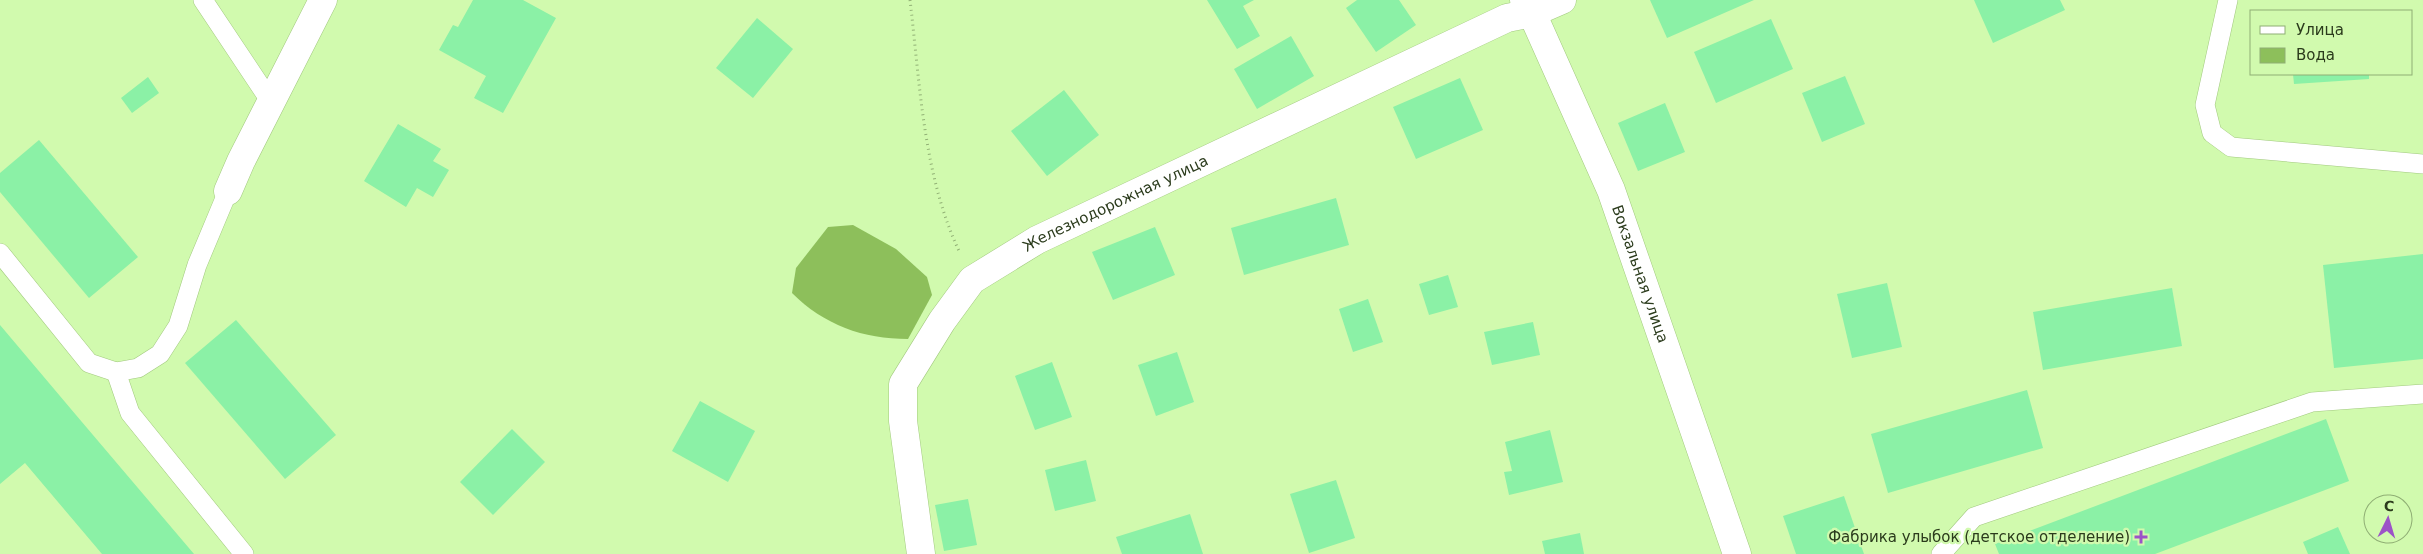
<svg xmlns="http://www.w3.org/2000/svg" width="2423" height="554" font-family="'DejaVu Sans',sans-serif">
<rect width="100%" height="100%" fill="#d1faae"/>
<path fill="#8dbf5b" d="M853,225L896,249L927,277L932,295L908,339C863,339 824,325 792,293L796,268L828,227Z"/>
<g fill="#8bf1a6">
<path d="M473,0H523L556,18L503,113L474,98L486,76L439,50L453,25L458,27Z"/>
<path d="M1207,0H1254L1243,6L1260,36L1237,49Z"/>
<path d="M1357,0H1399L1416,25L1376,52L1346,8Z"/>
<path d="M1650,0H1754L1667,38Z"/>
<path d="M1974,0H2060L2065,10L1993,43Z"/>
<path d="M757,18L793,49L753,98L716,68Z"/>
<path d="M1771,19L1793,69L1716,103L1694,52Z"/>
<path d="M1291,36L1314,76L1257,109L1234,69Z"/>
<path d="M2293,74H2369V79L2294,84Z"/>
<path d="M1845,76L1865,124L1822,142L1802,93Z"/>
<path d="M148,77L159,93L132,113L121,98Z"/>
<path d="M1460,78L1483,130L1416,159L1393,107Z"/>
<path d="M1064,90L1099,135L1047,176L1011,131Z"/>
<path d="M1665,103L1685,152L1638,171L1618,123Z"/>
<path d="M398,124L441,149L433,161L449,170L433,197L417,188L406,207L364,181Z"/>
<path d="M39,140L138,257L89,298L0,192V173Z"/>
<path d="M1336,198L1349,245L1244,275L1231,228Z"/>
<path d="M1155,227L1175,275L1113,300L1092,252Z"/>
<path d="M2423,254V359L2334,368L2323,265Z"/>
<path d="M1448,275L1458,307L1429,315L1419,284Z"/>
<path d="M1887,283L1902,347L1852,358L1837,294Z"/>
<path d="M2172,288L2182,346L2043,370L2033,312Z"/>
<path d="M1368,299L1383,342L1353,352L1339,309Z"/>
<path d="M236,320L336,435L285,479L185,363Z"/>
<path d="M1533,322L1540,355L1492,365L1484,332Z"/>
<path d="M0,325L76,415L194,554H102L25,463L0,484Z"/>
<path d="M1177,352L1194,402L1156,416L1138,365Z"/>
<path d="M1052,362L1072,417L1035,430L1015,376Z"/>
<path d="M2027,390L2043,448L1888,493L1871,434Z"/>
<path d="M700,401L755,431L728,482L672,451Z"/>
<path d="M2326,419L2349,481L2155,554H1999L1995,544Z"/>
<path d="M512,429L545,462L493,515L460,482Z"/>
<path d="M1550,430L1563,482L1509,495L1504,472L1512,471L1505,442Z"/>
<path d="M1086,460L1096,501L1055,511L1045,470Z"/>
<path d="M1336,480L1355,538L1309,553L1290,494Z"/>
<path d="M1844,496L1864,554H1796L1783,516Z"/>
<path d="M968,499L977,545L944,551L935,505Z"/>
<path d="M1190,514L1203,554H1122L1116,537Z"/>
<path d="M2338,527L2350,554H2308L2303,542Z"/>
<path d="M1580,533L1584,554H1545L1542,541Z"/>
</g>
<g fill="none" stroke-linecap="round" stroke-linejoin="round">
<defs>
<g id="service">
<path d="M203,0L271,102"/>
<path d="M2228,0L2205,105L2212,133L2231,147L2423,164"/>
<path d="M0,253L89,363L116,372L138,368L160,354L178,326L197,265L228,191"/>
<path d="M116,372L130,413L244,554"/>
<path d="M1941,554L1974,517L2312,402L2423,394"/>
</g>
<g id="minor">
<path d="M228,191L241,161L323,0"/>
<path id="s1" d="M921,554L903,421V384L942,321L972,280L1037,240L1507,18L1532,13L1562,0"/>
</g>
<g id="tertiary">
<path id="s2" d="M1524,0L1532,13L1611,190L1737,554"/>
</g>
</defs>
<use href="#service" stroke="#a2c97f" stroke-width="20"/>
<use href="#minor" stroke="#a2c97f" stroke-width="29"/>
<use href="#tertiary" stroke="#a2c97f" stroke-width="29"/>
<path stroke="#91b075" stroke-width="3" stroke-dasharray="1 4" stroke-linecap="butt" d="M910,0C920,83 923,174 959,251"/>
<use href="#service" stroke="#fff" stroke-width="19"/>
<use href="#minor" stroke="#fff" stroke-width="28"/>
<use href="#tertiary" stroke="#fff" stroke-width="28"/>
</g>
<path fill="#9c53c7" stroke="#d1faae" stroke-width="2" d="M2138.5 529.5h5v5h5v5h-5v5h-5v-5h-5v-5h5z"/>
<g text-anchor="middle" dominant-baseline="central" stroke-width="4.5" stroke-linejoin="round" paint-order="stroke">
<g font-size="15" fill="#2b3b1c" stroke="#d1faae">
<text stroke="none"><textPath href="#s1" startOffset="459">Железнодорожная улица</textPath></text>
<text stroke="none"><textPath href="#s2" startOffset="298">Вокзальная улица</textPath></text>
</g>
<g font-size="15" fill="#2b3b1c" stroke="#d1faae" text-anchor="end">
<text x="2130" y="537">Фабрика улыбок (детское отделение)</text>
</g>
</g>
<rect x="2250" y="10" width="162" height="65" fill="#d1faae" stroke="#8fae74"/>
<rect x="2260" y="26" width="25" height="8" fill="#ffffff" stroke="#8fae74"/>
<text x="2296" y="35" font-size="15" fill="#2b3b1c">Улица</text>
<rect x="2260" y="48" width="25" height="15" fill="#8dbf5b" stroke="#8fae74"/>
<text x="2296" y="60" font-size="15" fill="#2b3b1c">Вода</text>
<g transform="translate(2388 519) rotate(5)"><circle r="24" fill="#d1faae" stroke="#8fae74"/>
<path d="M0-4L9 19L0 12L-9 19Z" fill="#9c53c7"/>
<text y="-8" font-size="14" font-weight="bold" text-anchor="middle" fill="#2b3b1c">С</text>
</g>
</svg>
